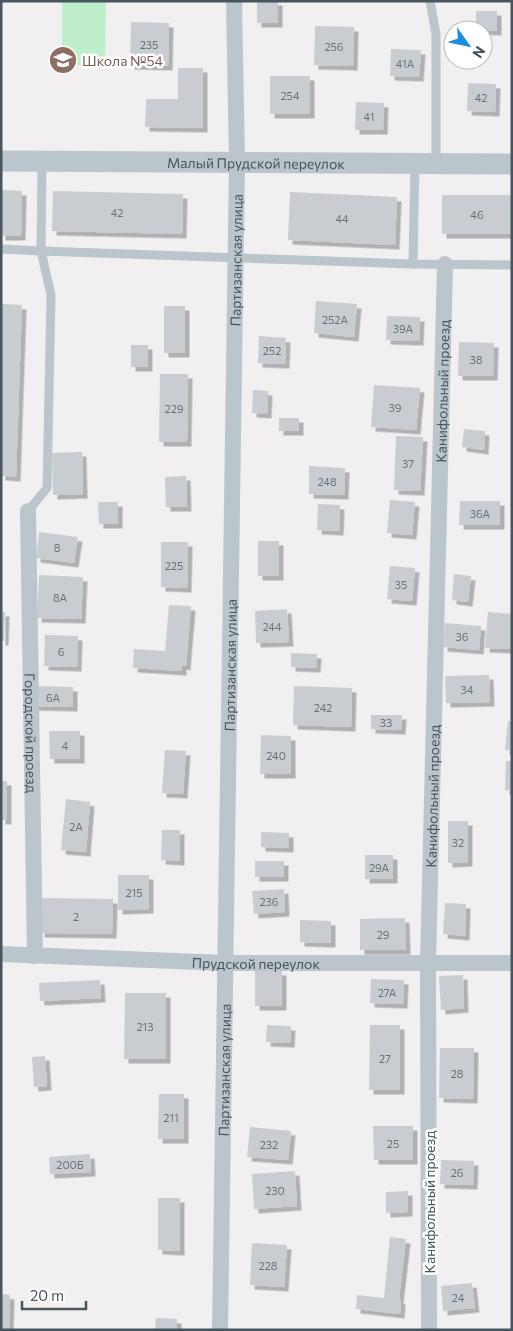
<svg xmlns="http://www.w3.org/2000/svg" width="513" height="1331" font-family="Commissioner,sans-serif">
<defs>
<filter id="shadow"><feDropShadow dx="4.5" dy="4.5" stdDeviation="0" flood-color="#0004"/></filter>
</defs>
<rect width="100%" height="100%" fill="#f1efef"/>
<path fill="#beeeca" d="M62,1H106L105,65H62Z"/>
<g fill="#c9cdd1" filter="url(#shadow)">
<rect x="257" y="1" width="21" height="22"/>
<path d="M476,11H497V31L476,30Z"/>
<path d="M131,22L169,23L168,66L130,65Z"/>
<path d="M315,26L354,27L353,66L314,65Z"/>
<path d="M391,49L421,50L419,77L390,76Z"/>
<path d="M178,68H203V128L145,127L146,99H178Z"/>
<rect x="270" y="76" width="40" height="38"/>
<path d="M468,83L496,84L495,112L467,111Z"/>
<path d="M356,102L384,103L383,130H355Z"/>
<path d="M1,190L22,191L21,236H1Z"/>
<path d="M53,191L183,194L182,234L52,231Z"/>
<path d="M290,192L397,197L395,245L288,240Z"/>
<rect x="442" y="195" width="70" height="39"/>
<path d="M316,301L357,304L354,337L314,333Z"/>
<path d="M1,304L22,305L16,477L1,476Z"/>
<rect x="164" y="306" width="21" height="47"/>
<path d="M387,316L420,317L419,341L386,340Z"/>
<path d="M259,336L286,338L285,364L258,363Z"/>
<path d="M459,342L494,343L493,376H458Z"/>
<rect x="131" y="345" width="17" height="22"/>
<path d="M160,374H188L187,442H159Z"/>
<path d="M374,385L420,388L416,430L371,427Z"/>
<path d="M253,390L268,391L267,414L252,413Z"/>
<rect x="279" y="418" width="20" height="13"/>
<path d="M464,429L485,431L484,450L462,447Z"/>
<path d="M396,436L423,437L420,491L394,490Z"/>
<path d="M82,452L83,494L53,495L52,453Z"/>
<path d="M309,466L345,468L344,495L309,494Z"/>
<path d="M186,476L187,507H166L165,477Z"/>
<path d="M390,500L415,502L412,535L387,533Z"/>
<path d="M460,501H500V525H459Z"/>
<path d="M98,502H118V524H99Z"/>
<path d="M318,504L340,505L339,531L317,530Z"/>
<path d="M39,532L78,537L74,563L36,558Z"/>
<rect x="258" y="541" width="21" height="35"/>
<path d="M161,542H188L187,588L161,587Z"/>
<path d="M390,566L415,568L412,601L387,599Z"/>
<path d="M454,574L471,576L468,602L452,600Z"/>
<path d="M39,575L83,577L81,619L37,618Z"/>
<path d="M169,605L191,606L186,666L182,665V671L133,668L134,649L165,651Z"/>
<path d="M287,609L289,642L256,643L255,611Z"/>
<path d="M1,612H5L4,641H1Z"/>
<path d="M488,612L512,614L511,649L485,648Z"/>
<path d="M445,623L481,626L479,650L443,647Z"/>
<path d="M45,635L78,636L77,667L44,666Z"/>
<path d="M291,653L317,654L316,668L291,667Z"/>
<path d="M489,675L490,702L446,703L445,676Z"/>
<path d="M34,686L73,687V707L33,706Z"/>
<path d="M294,686L352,688L351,727L293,725Z"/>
<path d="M371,715H402L401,730L371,729Z"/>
<path d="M508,721L512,722V751L505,750Z"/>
<path d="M49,731H80V759H50Z"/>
<path d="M261,735L291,736V774H260Z"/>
<path d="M165,750L186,751L183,794L162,793Z"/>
<path d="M506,761H512V791L505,790Z"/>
<rect x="1" y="781" width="6" height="39"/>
<path d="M66,799L90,802L86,852L61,850Z"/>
<path d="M448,821H468V862L448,863Z"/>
<path d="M162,830H180V861L161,860Z"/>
<path d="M261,832L289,833V848L261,847Z"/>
<rect x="365" y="855" width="28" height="24"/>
<rect x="255" y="861" width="29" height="16"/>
<path d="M118,875H149V909L118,910Z"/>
<path d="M284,889L285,912L254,914L252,891Z"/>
<path d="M41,898L113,899L112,934L40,933Z"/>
<path d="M445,903L466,904L465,936L443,934Z"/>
<path d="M405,918L406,950H360V919Z"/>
<path d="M300,920L331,921V943L300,942Z"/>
<rect x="255" y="971" width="27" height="35"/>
<path d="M463,975L464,1008L441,1010L439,976Z"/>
<path d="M371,979L404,980L403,1004L370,1003Z"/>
<path d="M100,980L101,998L40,1001L39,983Z"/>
<path d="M125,993H166V1059H124Z"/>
<path d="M267,1025L291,1026L290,1043L266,1042Z"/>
<path d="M370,1025H400V1090H369Z"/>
<path d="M440,1048H474L473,1099L439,1098Z"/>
<path d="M45,1056L47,1086L34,1087L32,1057Z"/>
<path d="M159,1094H184V1139H158Z"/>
<path d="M373,1126H413V1160H374Z"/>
<path d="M250,1127L291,1131L288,1160L247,1157Z"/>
<path d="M90,1154L91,1172L50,1174L49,1157Z"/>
<path d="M441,1160L474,1161L473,1185L440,1184Z"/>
<path d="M295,1171L297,1206L254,1209L252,1174Z"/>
<path d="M408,1191V1212L386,1213V1192Z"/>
<path d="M158,1198H180V1251L158,1250Z"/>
<path d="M390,1237L406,1239L399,1299L401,1300L400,1314L356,1309L357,1295L384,1298Z"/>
<path d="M252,1243L287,1245L284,1287L250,1285Z"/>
<path d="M472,1283L475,1308L443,1311L441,1286Z"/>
<path d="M1,1294L10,1295L9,1330H1Z"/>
<path d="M156,1318L177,1319V1330H155Z"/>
</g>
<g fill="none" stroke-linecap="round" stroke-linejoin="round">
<g stroke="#bbc6cc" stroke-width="9">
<path d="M430,1L436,34V163"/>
<path d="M1,249L41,251L42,162"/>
<path d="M413,264L415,163"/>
<path d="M28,511L47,488L51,295L41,251L413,264L512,265"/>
</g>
<g stroke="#bbc6cc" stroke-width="16">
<path id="s1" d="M28,511L35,956"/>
<path id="s2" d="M1,954L225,963H512"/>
<path id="s3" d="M220,1330L237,162L234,1"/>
<path id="s4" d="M429,1330L428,963L445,264"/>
</g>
<path stroke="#bbc6cc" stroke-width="21" id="s5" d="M1,161L512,164"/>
</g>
<defs>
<symbol id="school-disc" viewBox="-11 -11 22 22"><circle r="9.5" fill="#8d6e63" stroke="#fff"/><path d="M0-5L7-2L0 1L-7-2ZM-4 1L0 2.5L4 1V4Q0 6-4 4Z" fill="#fff"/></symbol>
</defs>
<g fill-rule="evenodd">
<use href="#school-disc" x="47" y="44" width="32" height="32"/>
</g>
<g text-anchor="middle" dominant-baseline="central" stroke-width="5" stroke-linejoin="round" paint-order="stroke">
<g font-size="11" fill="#687379">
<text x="149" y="44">235</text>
<text x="334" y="46">256</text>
<text x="405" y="63">41А</text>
<text x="290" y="95">254</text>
<text x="481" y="97">42</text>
<text x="369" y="116">41</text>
<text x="117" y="212">42</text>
<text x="477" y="214">46</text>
<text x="342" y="218">44</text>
<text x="335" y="319">252А</text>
<text x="403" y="328">39А</text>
<text x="272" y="350">252</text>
<text x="476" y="359">38</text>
<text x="395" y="407">39</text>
<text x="174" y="408">229</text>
<text x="408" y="463">37</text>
<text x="327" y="481">248</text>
<text x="480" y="513">36А</text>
<text x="57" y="547">8</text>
<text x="174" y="565">225</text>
<text x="401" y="584">35</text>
<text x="60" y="597">8А</text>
<text x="272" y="626">244</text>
<text x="462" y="636">36</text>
<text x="61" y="651">6</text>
<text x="467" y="689">34</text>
<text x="53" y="697">6А</text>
<text x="323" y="707">242</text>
<text x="386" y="722">33</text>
<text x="65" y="745">4</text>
<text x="276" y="755">240</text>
<text x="76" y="826">2А</text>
<text x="458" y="842">32</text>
<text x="379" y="867">29А</text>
<text x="134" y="892">215</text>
<text x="269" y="901">236</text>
<text x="76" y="916">2</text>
<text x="383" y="934">29</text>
<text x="387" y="992">27А</text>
<text x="145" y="1026">213</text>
<text x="385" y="1058">27</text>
<text x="457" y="1073">28</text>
<text x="171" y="1117">211</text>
<text x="393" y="1143">25</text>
<text x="269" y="1144">232</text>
<text x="70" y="1164">200Б</text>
<text x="457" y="1172">26</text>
<text x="275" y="1190">230</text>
<text x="268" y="1265">228</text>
<text x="458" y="1297">24</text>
</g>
<g font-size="14" fill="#785e54" stroke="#fff" text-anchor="start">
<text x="82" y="60">Школа №54</text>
</g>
<g font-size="14" fill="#47555c" stroke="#fff">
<text stroke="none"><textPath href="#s5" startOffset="255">Малый Прудской переулок</textPath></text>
<text stroke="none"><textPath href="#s3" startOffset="1070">Партизанская улица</textPath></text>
<text stroke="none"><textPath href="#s4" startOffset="939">Канифольный проезд</textPath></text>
<text stroke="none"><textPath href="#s3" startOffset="665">Партизанская улица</textPath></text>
<text stroke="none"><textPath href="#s1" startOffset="222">Городской проезд</textPath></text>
<text stroke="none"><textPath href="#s4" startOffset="534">Канифольный проезд</textPath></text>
<text stroke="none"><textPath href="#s2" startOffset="255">Прудской переулок</textPath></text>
<text stroke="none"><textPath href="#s3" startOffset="260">Партизанская улица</textPath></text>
<text transform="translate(429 1202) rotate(-90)">Канифольный проезд</text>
</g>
</g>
<rect width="513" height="1331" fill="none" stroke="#47555c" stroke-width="5"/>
<g transform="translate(468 45) rotate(123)"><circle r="24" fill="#ffffff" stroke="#b5bbbe"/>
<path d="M0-4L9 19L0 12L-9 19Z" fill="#1d8ddd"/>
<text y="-8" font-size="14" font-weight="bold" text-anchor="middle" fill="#47555c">N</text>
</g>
<path d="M22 1301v8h64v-8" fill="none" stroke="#47555c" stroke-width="2.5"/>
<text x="30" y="1301" font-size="15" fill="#47555c" stroke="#ffffff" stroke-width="4" paint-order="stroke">20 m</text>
</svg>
